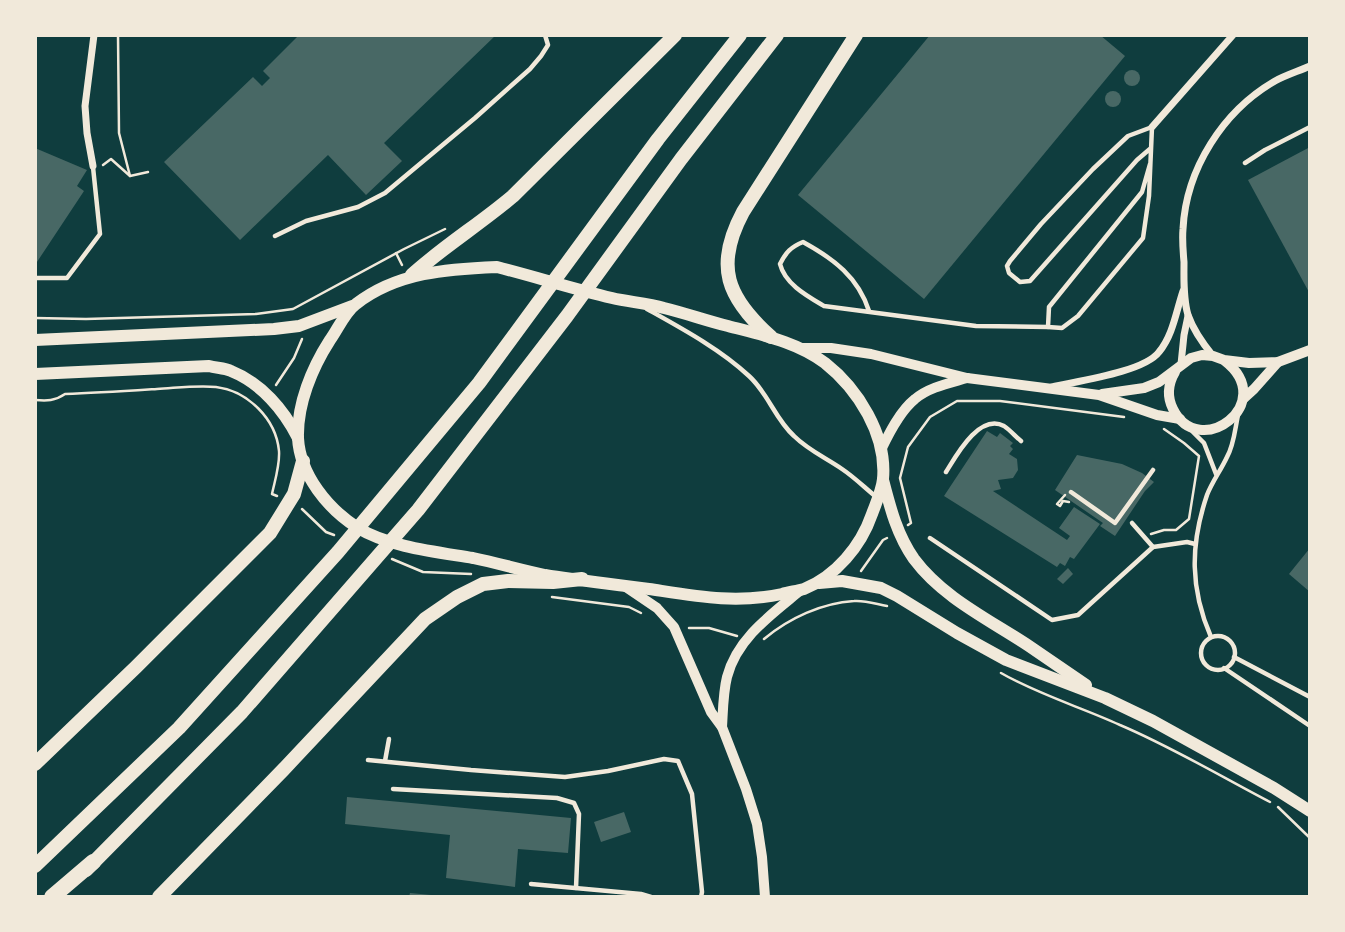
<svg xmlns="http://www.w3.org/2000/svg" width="1345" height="932" font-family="'Libre Baskerville',serif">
<rect width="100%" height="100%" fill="#0f3d3e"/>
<g fill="#486865">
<path d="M299,35H496L384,143L402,161L366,195L328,155L240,240L164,162L253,77L262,86L270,78L263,71Z"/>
<path d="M930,35H1100L1125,56L924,299L798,195Z"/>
<circle cx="1132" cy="78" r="8"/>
<circle cx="1113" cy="99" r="8"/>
<path d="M1310,147V294L1248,180Z"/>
<path d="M35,148L87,170L77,186L84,191L35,265Z"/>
<path d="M987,431L997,437L1000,433L1013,443L1010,446L1013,449L1009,454L1017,459L1018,470L1013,478L998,480L1001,489L993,491L1067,540L1070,536L1059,528L1074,507L1100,524L1074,559L1070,557L1065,566L1060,563L1057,567L944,496Z"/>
<path d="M1077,455L1122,464L1142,473L1154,482L1145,491L1115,536L1100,526L1103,523L1055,490Z"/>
<path d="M1310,548V592L1289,574Z"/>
<path d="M1068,568L1073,574L1063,584L1057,579Z"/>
<path d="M347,797L571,818L568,853L518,849L515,887L446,878L450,835L345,824Z"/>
<path d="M624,812L631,832L601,842L594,822Z"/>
<path d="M410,893L431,895V897H409Z"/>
</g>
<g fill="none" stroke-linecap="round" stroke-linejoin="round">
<g stroke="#f1e9da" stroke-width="2.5">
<path d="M118,35L119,133L130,176L148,172"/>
<path d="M103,165L111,159L130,176"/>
<path d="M396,253L402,265"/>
<path d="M35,318L86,319L256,314L293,309L404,249L445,229"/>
<path d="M276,385L294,358L302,339"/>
<path d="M35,400C47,401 55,401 65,394C96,393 126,391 157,389C176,388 197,385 216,387C248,391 276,419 279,451C280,465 275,480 272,494L277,496"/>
<path d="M1065,495L1057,504L1060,506L1063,501L1069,502"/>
<path d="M302,509L326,532L334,535"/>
<path d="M908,525L911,523L900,478L908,447L930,417L957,401H1000L1124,417"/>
<path d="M1151,534L1164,530H1176L1189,519L1199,456L1184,443L1164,429"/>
<path d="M392,559L423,572L471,574"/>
<path d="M861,571L883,540L887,538"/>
<path d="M552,597L629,607L641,613"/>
<path d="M689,628H709L737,636"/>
<path d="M764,639C789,618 822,603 854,601C865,600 876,604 887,606"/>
<path d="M1001,673C1039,695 1081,707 1120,725C1172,747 1220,776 1270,802"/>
<path d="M1278,807L1310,838"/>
</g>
<g stroke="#f1e9da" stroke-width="4.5">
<path d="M1245,163L1265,150L1310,127"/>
<path d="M1150,164L1142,192L1049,307L1048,327L1062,328L1078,316L1143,238L1149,196L1152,127L1128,136L1093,169L1041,224L1010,261L1007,266L1009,273L1020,282L1030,281L1137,160L1151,148"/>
<path d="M275,236L306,221L358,207L385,193L475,118L530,69L541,56L548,45L545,35"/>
<path d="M35,278H67L100,234L93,167"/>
<path d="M647,309C681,328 720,349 749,376C768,393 775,419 794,436C808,450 826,458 842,469C854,477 864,487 875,496"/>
<path d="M869,311C858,277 834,259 803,242C791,247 786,252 780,264C785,284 807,296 824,306L976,326L1048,327"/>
<path d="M1192,431L1204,443L1216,474"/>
<path d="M946,472C956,456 979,413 1004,426C1010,430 1016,437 1021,441"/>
<path d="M1071,492L1115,523L1153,470"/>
<path d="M1132,523L1153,547"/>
<path d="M930,538L1052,620L1078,615L1153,547L1187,542L1195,544"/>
<circle cx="1218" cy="653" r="17"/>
<path d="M1211,637C1190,589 1190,545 1207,495C1212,482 1221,470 1227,457C1234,445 1235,429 1238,415"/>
<path d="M1234,657L1310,697"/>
<path d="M1224,668L1310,726"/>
<path d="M368,760L471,770L565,777L608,771L664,759L678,761L692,794L702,892L701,897"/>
<path d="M385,761L389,739"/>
<path d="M393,789L557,798L574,803L579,814L576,888"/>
<path d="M531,884L641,894L651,897"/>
</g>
<g stroke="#f1e9da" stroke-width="7">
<path d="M1152,127L1233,35"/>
<path d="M93,166L87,133L85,106L94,35"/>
<path d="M1213,356C1204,345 1193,329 1188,315C1183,298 1184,279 1184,262C1183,251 1182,240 1183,229C1186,169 1223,111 1275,81C1286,75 1299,71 1310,66"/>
<path d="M1181,364L1184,335L1188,316"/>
<path d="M1052,387C1078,381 1144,372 1159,352C1173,335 1176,312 1183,291"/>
</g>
<g stroke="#f1e9da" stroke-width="10">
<path d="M801,348H831L871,354L967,378L1099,395L1157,415L1180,419"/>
<path d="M1175,372C1168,384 1167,397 1173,409C1199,462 1279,403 1225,361"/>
<path d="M1102,394L1144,388L1159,382L1191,358L1202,355L1213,356L1224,360L1249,363L1278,362L1310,350"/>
<path d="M1243,399L1254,389L1278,362"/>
<path d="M881,450C889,433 900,411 915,399C929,387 950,383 967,378"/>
<path d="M626,587L657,608L674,627L711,712L722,727L746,789L757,824L762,857L765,897"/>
<path d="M722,727C723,711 723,693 727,677C737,638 772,614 801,590"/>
</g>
<g stroke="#f1e9da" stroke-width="12">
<path d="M497,267C536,277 574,289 612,298C629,302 647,303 664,308C685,313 707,321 728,326C762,335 797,342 825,363C858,389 887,435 883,479C882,490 876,503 872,514C861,546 836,576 804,589C797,591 789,592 782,594C735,604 695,596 649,589C615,584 580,581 545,575C521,570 497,563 473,558C437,552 389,547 358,528C328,509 300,475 298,438C297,404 312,368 330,340C338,329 345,312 356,304C397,272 448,269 497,267Z"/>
<path d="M35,340L274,329L299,326L352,306"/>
<path d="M35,374L209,366C216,368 225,368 231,371C261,383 284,410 298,438"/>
<path d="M883,480C890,507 897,535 914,559C943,598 990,620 1029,646C1048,659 1067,672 1086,685"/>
<path d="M819,583L842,581L881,588L897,596L957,633L1006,660L1105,698L1153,721L1274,788L1310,811"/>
</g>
<g stroke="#f1e9da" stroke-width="14">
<path d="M412,275C444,246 480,224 513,196L675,35"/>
<path d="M771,337C727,298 714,266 743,212L856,35"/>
<path d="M35,764L136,667L270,533L294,494L303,461"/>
<path d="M35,866L179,728L338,552L479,383L658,139L740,35"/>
<path d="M86,870L242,712L418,510L567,316L681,159L777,35"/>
<path d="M159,897L283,770L425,619L457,597L483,584L508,581L553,582L582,579"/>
</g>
<path stroke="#f1e9da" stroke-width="16" d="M52,897L93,862"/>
</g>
<rect width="1345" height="932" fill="none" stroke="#f1e9da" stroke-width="74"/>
</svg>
